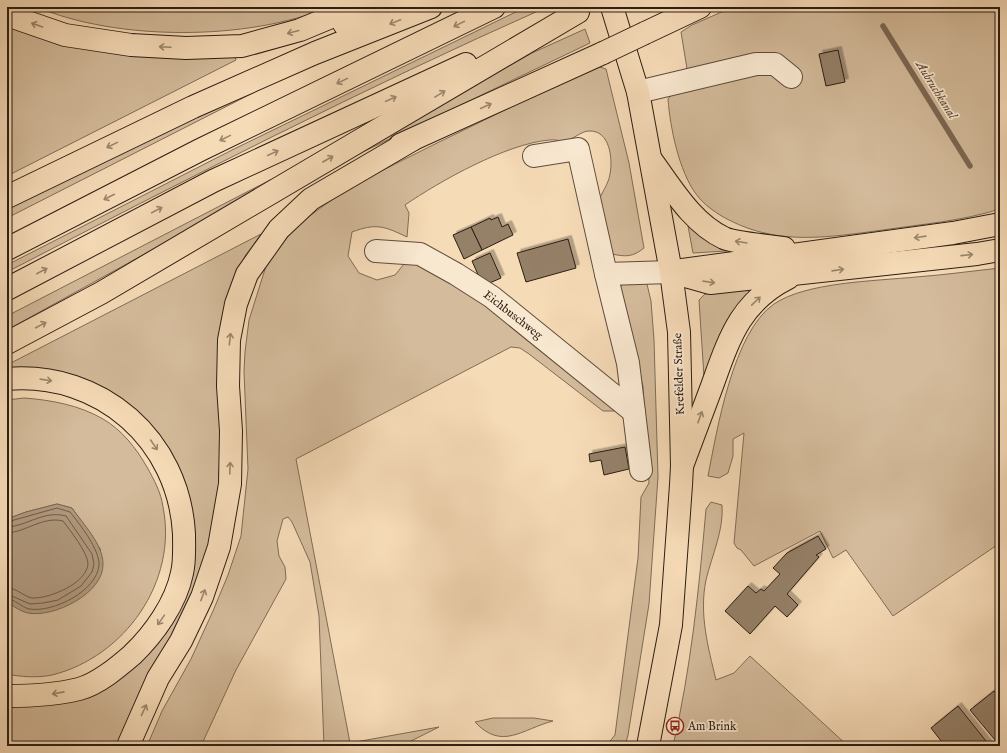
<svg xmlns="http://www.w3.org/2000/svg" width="1007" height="753" font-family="'IM FELL English',serif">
<defs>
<filter id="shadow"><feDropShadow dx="3.5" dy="-3.5" stdDeviation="0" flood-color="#0004"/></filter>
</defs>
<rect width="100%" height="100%" fill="#f6dbb7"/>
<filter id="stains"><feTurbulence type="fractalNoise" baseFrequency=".005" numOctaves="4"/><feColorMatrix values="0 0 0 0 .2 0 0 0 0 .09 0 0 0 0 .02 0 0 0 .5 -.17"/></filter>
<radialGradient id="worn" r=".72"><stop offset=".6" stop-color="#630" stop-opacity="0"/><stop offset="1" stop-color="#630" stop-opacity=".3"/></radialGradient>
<g fill="#d4bb9b" stroke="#806c56">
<path d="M37,7H329C248,41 117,41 37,7Z"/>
<path d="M526,7H547C364,88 185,180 7,272V265L232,150Z"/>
<path d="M733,7H1000V209C962,221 923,224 883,230C830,237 779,246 729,220C717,214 704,205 696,194C679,171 670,127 668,99L673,93L690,87L681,32L692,25Z"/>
<path d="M7,22L234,54L236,60L7,176Z"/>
<path d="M585,29L590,43L321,172L331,164L532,53Z"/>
<path d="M600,67L606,69L629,163L644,248C633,257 626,257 612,254L598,202C601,194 609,183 610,174C613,159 610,130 589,131C581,131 573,140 564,141C559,141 554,139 549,140C506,144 440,181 405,205L409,213L407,237C384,226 376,223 352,232L348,256L359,273L377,280L395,275L404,264L417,261L459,281L619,411H603L529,354L520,348L511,347L296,459L350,743L439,727L401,746H324L319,616L310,562L292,522L288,517L283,519L277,541L279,556L285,567L286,579L236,670L201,746H147L162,711L191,659L213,611L228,575L241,536L248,469L244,371L245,352L249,320L266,266L283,241L308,217L337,196L375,174L435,144L573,77Z"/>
<path d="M302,68L7,218V207L184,121Z"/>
<path d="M284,177L7,330V316L270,180Z"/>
<path d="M690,224L728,247L726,251L693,253L688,226Z"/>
<path d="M261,234L245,256L231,288L221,411L218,516L196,592L121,746H7V703L41,704L149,649L192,518C186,454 139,398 79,377C56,369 31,368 7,369V365Z"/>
<path d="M1000,268V543L893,616L846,550L833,558L820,531L754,566L741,550L737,548L734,543L744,433L733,439V456L728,473L719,478L708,476C717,430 733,332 774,304C806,282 876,281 916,277C944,275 972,271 1000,268Z"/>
<path d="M623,279L646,280L651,301L654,340L658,477L649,604L628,735L625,746H606L615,735L638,558L641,497L649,483L643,386L619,293Z"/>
<path d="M748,290L750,294L704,377L699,300L705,294Z"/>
<path d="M24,398C51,400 79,405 103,419C122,430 136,448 147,467C154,480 161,492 163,507C178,581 125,657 52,675C38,678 21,677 7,674V601L10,604L101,550L72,508L57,504L26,512L7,519V400Z"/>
<path d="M711,502L722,505C724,530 712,555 706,580C699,614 708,647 716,680L734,673L750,656L848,746H673C691,668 699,589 706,509Z"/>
<path d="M493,718H534L553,721C522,729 502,751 475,722Z"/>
</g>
<path fill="#b19a7f" stroke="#7c6853" d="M57,504L72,508C83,524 103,544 103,564C104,593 54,618 28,613C22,612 12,606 7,601V519L26,512Z"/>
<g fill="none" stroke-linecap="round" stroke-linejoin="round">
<g stroke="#6e5c48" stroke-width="1">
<path d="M7,522L57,508L70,512C79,523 100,550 99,565C97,591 53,613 29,609C21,607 15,599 7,599"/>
<path d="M7,527C28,526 43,510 66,516L92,554L94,564L92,572L81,586L58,600L43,603L30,604L7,594"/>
<path d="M7,533C26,532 43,516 63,521C70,530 87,552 88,563C88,583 49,599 32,598C23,596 17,588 7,588"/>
</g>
<path stroke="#7c6853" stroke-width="5.5" d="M883,26L970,166"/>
</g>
<g fill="#958068" stroke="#2c1d12" filter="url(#shadow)">
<path d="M838,50L845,82L826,86L819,54Z"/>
<path d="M498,217L502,227L508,224L513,235L482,250L471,227L490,218L491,220Z"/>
<path d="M471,227L482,250L464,259L453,235Z"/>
<path d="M568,239L576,268L526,282L517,253Z"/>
<path d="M490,253L501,278L483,286L472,261Z"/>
<path d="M625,447L629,469L604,475L601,460L590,462L589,454Z"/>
<path d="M818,536L826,549L816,555L819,557L787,594L798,605L787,617L775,606L750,634L725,611L748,586L756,593L761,589L764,591L780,574L773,568L787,553Z"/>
<path d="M994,691L1000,699V746L970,710Z"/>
<path d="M958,706L990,746H945L931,728Z"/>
</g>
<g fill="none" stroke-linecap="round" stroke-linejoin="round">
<defs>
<g id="minor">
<path d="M638,92L756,64H775L791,77"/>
<path d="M534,156L578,149L606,274L671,272"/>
<path d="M376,251L420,254L456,274L492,297L634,412"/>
<path d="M606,274L628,363L641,470"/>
</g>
<path id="major" d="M612,7L638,92L671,272L679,332L682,466L681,485L671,625L648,746"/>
<g id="highway">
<path d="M7,15L65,35L131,45L186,48L242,46L300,30L355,7"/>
<path d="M344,24L378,7"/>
<path d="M645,33L700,7"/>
<path d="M400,145L603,53"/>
<path d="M652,161C672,188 692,223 724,238C734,243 772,246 784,248"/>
<path d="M7,197L193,107L315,53L431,7"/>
<path d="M7,249L200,150L494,7"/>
<path d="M675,271L953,233L1000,224"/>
<path d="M671,272L710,283L977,254L1000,250"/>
<path d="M7,289L213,181L466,64"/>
<path d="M7,343L101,293L578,12"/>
<path d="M7,379C101,371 179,440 184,534C184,546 185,561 182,573C176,603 154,634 132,655C118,667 98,684 79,689C55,695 32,696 7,696"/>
<path d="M682,466C692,440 702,413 712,386C729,339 740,302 788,278"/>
<path d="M128,746L158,678L181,641L202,597L219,547L230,484L231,431L228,386L229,340L236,304L247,274L279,229L311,199L412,140"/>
</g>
</defs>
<use href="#minor" stroke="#5e4c3b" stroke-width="24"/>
<use href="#major" stroke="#2c1d12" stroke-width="24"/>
<use href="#highway" stroke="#2c1d12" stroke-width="24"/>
<use href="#minor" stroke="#f9e8d0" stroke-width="22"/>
<use href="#major" stroke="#f6dbb7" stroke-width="22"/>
<use href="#highway" stroke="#f6dbb7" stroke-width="22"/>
<defs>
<path id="highway-bridge" d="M603,53L645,33"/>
</defs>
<use href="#highway-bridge" stroke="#2c1d12" stroke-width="24" stroke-linecap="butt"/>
<use href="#highway-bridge" stroke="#f6dbb7" stroke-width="22"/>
</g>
<defs><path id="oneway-shaft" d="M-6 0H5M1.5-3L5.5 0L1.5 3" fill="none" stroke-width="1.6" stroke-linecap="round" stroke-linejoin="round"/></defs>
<g stroke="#9b866d">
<use href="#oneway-shaft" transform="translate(395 22) rotate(158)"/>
<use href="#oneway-shaft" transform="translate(459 24) rotate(154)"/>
<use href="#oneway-shaft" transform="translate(37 25) rotate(-161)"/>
<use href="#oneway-shaft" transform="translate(293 32) rotate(165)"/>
<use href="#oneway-shaft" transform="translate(165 47) rotate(-177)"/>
<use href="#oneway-shaft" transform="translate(342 81) rotate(154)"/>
<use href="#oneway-shaft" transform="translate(440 94) rotate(-31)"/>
<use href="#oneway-shaft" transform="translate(391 99) rotate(-25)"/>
<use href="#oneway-shaft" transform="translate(486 106) rotate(-24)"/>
<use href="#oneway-shaft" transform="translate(225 138) rotate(154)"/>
<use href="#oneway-shaft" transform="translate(112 145) rotate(154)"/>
<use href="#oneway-shaft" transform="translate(273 153) rotate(-25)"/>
<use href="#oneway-shaft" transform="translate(328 159) rotate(-30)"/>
<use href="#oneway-shaft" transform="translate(109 197) rotate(153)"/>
<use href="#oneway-shaft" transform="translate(157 210) rotate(-28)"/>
<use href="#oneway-shaft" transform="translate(920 237) rotate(172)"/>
<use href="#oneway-shaft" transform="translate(741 242) rotate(-171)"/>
<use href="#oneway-shaft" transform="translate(967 255) rotate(-6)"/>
<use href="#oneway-shaft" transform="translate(838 270) rotate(-8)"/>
<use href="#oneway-shaft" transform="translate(42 271) rotate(-28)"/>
<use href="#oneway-shaft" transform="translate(709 282) rotate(8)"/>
<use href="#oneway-shaft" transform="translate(756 301) rotate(-44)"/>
<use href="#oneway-shaft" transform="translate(41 325) rotate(-28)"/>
<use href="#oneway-shaft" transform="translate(230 339) rotate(-83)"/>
<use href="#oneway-shaft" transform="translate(46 380) rotate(8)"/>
<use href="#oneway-shaft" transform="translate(700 417) rotate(-70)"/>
<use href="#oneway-shaft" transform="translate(154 445) rotate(56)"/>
<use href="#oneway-shaft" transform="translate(230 468) rotate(-88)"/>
<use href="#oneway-shaft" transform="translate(203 595) rotate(-69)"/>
<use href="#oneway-shaft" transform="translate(161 620) rotate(125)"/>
<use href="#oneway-shaft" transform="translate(58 693) rotate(169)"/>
<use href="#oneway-shaft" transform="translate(144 710) rotate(-65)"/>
</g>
<defs>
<symbol id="bus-ring" viewBox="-11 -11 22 22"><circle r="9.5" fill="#f9e8d0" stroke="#8f2418" stroke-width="1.5"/><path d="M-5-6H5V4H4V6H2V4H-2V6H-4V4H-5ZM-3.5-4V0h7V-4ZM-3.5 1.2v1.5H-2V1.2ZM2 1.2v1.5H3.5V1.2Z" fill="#8f2418"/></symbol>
</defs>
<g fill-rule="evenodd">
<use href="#bus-ring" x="665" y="716" width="20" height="20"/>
</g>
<g text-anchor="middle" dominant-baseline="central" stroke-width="3.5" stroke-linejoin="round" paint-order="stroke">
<g font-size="12" fill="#2c1d12" stroke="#f9e8d0">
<text transform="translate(513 315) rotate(38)">Eichbuschweg</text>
<text transform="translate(679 374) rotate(-92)">Krefelder Straße</text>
</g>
<g font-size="12" fill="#2c1d12" stroke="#f9e8d0" text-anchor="start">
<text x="688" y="726">Am Brink</text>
</g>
<g font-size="13" font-style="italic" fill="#5b4938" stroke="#f9e8d0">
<text transform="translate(936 90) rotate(58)">Aubruchkanal</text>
</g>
</g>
<rect width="1007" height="753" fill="none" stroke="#f6dbb7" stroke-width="24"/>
<rect x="8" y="8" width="991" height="737" fill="none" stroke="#2c1d12" stroke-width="2"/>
<rect x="12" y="12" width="983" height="729" fill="none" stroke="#2c1d12"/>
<rect width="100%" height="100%" filter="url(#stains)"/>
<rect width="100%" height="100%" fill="url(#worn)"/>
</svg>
